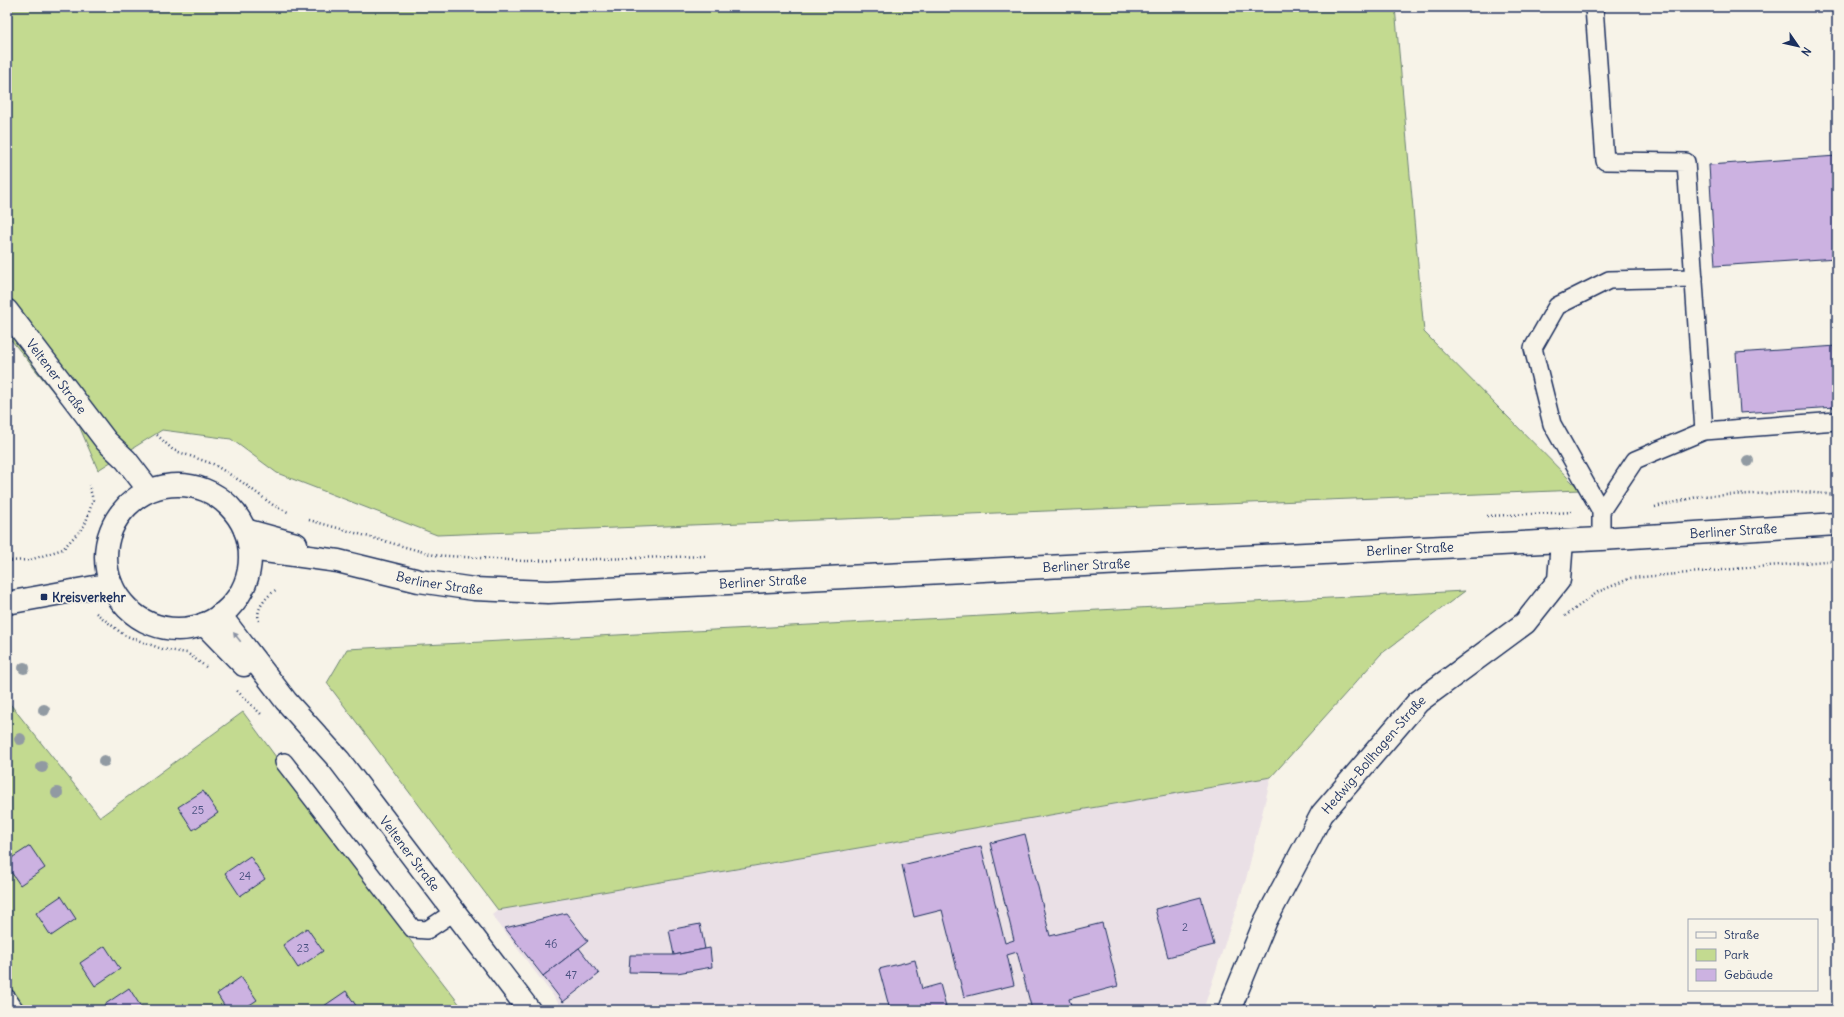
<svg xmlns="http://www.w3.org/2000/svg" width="1844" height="1017" font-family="Delius,sans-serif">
<rect width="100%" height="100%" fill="#f7f3e8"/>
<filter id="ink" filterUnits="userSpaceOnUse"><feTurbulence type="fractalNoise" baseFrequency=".025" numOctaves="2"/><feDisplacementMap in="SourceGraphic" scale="8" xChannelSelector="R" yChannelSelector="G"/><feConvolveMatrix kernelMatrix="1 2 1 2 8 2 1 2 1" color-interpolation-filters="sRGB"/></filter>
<g filter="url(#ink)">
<path fill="#eae0e6" d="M1271,777L1246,879L1203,1010H564L492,915L498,910Z"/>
<g fill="#c3da90" stroke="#6f8477">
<path d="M7,7H1395L1424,332L1580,490L437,535L277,473L231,439L162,430L98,470L77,421L7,335Z"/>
<path d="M1465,591L1381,654L1271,777L498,910L327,683L347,649Z"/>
<path d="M7,700L100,817L243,712L413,944L464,1010H7Z"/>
</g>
<g fill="#ccb2e1" stroke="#1b2f5e">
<path d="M1837,156V258L1715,266L1709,165Z"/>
<path d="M1837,346V407L1740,413L1736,353Z"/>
<path d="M203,791L218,813L193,830L178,807Z"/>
<path d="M1025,834L1050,936L1102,923L1118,986L1069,999L1072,1010H1032L1017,952L1007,955L1014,985L964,997L942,910L914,917L902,865L981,846L1005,943L1014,940L990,843Z"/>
<path d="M30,846L45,868L20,885L7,866V861Z"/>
<path d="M250,856L265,879L240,896L225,873Z"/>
<path d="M61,896L76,919L51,936L36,913Z"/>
<path d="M1201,897L1214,945L1168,957L1155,909Z"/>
<path d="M566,913L588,941L543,976L505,928Z"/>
<path d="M700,924L705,949L674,955L669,930Z"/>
<path d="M307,928L323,951L298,968L283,945Z"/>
<path d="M105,946L120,969L95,986L80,963Z"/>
<path d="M579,948L599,974L563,1002L543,976Z"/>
<path d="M710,948L712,967L677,973L629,972L630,955H674Z"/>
<path d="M915,960L922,989L940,984L947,1010H890L879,969Z"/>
<path d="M241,977L257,1000L242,1010H227L217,994Z"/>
<path d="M129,988L143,1010H107L104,1005Z"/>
<path d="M346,991L359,1010H323L321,1008Z"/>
</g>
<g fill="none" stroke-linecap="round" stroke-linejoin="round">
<defs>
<g id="service">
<path d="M1594,7L1605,161L1686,162L1704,431"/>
<path d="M1601,511L1552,424L1533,348L1557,306L1609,280L1694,278"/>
<path d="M1601,539V511L1635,460L1704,431L1837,421"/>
<path d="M284,762L413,929L427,930L454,912"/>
<path d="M7,998L15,1010"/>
</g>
<g id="minor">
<path id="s1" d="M1229,1010L1266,920L1322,814L1418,702L1525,623L1559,580L1562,541"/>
</g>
<g id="secondary">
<path id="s2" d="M7,311L106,441L126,460L149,490"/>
<circle cx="178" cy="557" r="72"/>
<path d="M245,530L296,544"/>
<path id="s3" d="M250,549L338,561L419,581L474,589L548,592L1601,539L1837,524"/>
<path d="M7,603L111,584"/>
<path id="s4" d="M220,615L286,701L339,760L529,1010"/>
<path d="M204,624L244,665"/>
</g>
</defs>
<use href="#service" stroke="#1b2f5e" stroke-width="20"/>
<use href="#minor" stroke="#1b2f5e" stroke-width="25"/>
<use href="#secondary" stroke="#1b2f5e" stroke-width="25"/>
<g stroke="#1b2f5e" stroke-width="2.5" stroke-dasharray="1 3" stroke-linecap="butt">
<path d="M157,435L173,450L213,464L242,482L273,505L290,513"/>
<path d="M1655,507L1701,496L1804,492L1837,495"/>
<path d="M1487,516L1574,512"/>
<path d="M309,520L434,555L525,561L707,556"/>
<path d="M7,561L30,560L63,549L85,525L93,500L89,485"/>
<path d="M96,613L124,635L162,649L187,653L206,667"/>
<path d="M1565,616L1598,592L1631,578L1837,560"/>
<path d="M259,621C255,608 267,596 277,589"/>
<path d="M237,691L262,715"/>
</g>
<use href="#service" stroke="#f7f3e8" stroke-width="17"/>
<use href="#minor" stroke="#f7f3e8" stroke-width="22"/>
<use href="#secondary" stroke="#f7f3e8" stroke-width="22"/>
</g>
<g fill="#919aa2">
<circle cx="1748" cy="461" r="6"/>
<circle cx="24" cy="668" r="6"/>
<circle cx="44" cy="710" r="6"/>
<circle cx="20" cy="739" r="6"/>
<circle cx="104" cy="761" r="6"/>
<circle cx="42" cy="767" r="6"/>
<circle cx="57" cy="793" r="6"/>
</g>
<defs><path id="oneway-solid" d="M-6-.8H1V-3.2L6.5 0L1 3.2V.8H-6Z"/></defs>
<use fill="#8991a3" href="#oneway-solid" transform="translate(237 637) rotate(-128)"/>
</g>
<rect fill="#1b2f5e" stroke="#f7f3e8" stroke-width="1.5" x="40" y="593" width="8" height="8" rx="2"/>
<g text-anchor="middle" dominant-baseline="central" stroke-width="3.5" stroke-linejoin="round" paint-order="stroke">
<g font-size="11" fill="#47507f">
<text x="198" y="810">25</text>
<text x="245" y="876">24</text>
<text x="1185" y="927">2</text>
<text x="551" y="944">46</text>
<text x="303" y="948">23</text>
<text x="571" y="975">47</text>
</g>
<g font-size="13" fill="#1b2f5e" stroke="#f7f3e8">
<text stroke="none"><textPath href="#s2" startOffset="82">Veltener Straße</textPath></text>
<text stroke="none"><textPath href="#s3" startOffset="1489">Berliner Straße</textPath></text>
<text stroke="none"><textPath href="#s3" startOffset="1165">Berliner Straße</textPath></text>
<text stroke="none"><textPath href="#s3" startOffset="841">Berliner Straße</textPath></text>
<text stroke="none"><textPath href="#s3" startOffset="517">Berliner Straße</textPath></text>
<text stroke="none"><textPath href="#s3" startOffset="193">Berliner Straße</textPath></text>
<text stroke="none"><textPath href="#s1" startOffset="296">Hedwig-Bollhagen-Straße</textPath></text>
<text stroke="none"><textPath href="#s4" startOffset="305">Veltener Straße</textPath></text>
</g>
<g font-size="13" font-weight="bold" fill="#1b2f5e" stroke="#f7f3e8" text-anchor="start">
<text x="52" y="597">Kreisverkehr</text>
</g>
</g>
<rect width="1844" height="1017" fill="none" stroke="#f7f3e8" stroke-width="24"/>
<rect x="12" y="12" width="1820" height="993" fill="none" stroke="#1b2f5e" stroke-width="1.5" filter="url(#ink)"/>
<rect x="1688" y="919" width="130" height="72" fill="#f7f3e8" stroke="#9fa5b1"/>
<rect x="1696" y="932" width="20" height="6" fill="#f7f3e8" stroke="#9fa5b1"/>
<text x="1724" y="939" font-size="12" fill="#1b2f5e">Straße</text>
<rect x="1696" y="949" width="20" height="12" fill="#c3da90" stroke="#9fa5b1"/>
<text x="1724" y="959" font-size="12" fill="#1b2f5e">Park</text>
<rect x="1696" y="969" width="20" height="12" fill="#ccb2e1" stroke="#9fa5b1"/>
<text x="1724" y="979" font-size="12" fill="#1b2f5e">Gebäude</text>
<g transform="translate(1798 46) rotate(124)" stroke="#f7f3e8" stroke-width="3" paint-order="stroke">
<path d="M0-3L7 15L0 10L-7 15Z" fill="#1b2f5e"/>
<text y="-6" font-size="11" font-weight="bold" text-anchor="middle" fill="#1b2f5e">N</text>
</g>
</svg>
